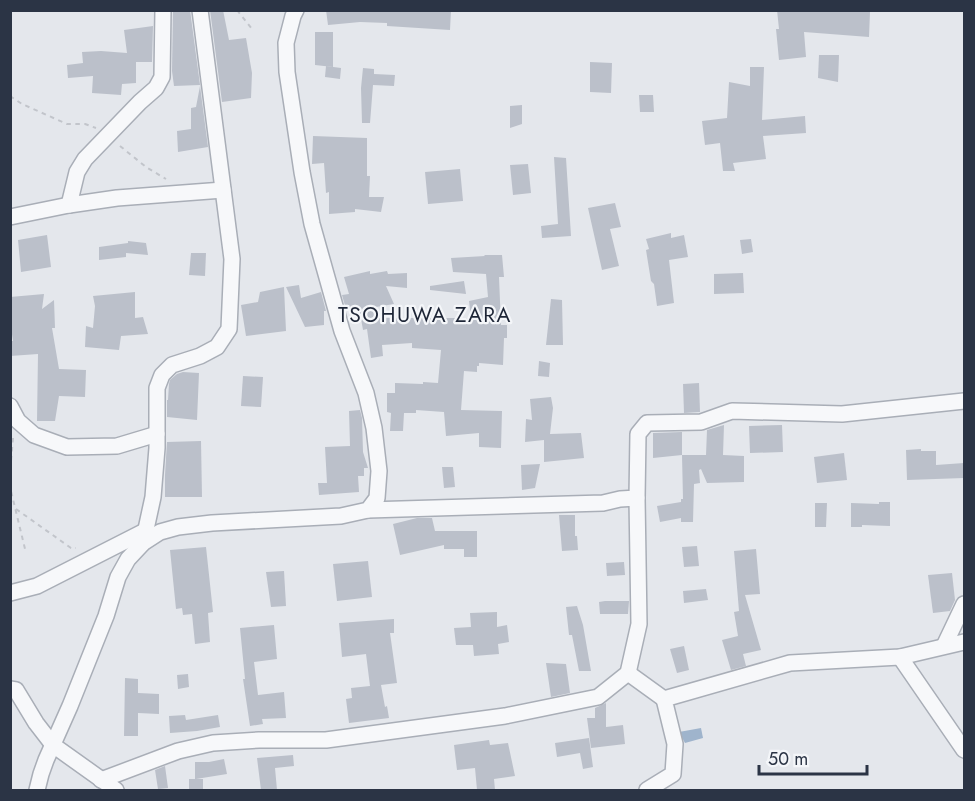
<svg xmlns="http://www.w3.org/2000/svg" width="975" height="801" font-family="Jost,sans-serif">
<rect width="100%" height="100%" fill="#e4e7ec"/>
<path fill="#9fb4cc" d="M701,728L703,738L685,743L679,732Z"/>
<g fill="#bbc0ca">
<path d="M173,10H190L200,85L174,86L172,71Z"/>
<path d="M210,10H223L229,40L246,38L252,73L251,98L222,102Z"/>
<path d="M326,10H451L450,30L387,26V23L360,22L328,25Z"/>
<path d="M777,10L870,12L869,37L804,32L806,57L779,60L776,29H779Z"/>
<path d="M153,26L152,62H136V83L122,84L121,95L92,93L93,76L68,78L67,65L83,63L82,52L101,51L127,53L124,30Z"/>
<path d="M315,32H333V67L315,65Z"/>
<path d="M819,55H839L838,82L818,78Z"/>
<path d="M590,62L612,63L611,93L590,92Z"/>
<path d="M326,66L341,68L340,79L325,77Z"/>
<path d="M750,67H764L762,120L805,116L806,133L763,136L766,159L733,163L735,171H723L720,143L705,145L702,121L727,118L729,82L750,86Z"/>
<path d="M363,68L374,69V74L395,75L394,86L373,85L370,123H362L361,88Z"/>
<path d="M200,86L208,147L178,152L177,131L191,129V108L196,107Z"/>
<path d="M639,95H653L654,112H640Z"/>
<path d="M522,105V124L510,128V106Z"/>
<path d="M313,136L367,138V176H370L369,197H384L381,212L355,209V212L329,214V192L326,193L324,163L312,164Z"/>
<path d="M554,157L566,158L571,236L542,238L541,226L558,224Z"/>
<path d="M528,164L531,193L513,195L510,165Z"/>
<path d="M460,169L463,201L428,204L425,172Z"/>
<path d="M615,203L621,227L610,229L619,266L602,270L588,208Z"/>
<path d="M671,233V238L684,235L688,257L669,260L674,303L657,306L654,284L651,281L646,250L649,249L646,239Z"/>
<path d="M47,235L51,267L21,272L18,240Z"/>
<path d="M751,239L753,252L742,254L740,240Z"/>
<path d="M128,241L146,243L148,255L126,253V257L99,260V247L128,243Z"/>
<path d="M191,253H206L205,276L189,275Z"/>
<path d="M484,255H502L504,277H499L501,325H507V338H504L503,365L479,363V366H477V372L464,371L461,410L502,411L501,448L479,447V433L446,436L444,412L416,410V413H404L403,431H390L391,413L387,412V393H395V383L423,384V382L438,383L441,350L412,348V343L382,345L383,356L371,358L367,329L363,330L359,307L346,309L342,295L349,294L344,277L370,271V274L387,271L388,274L407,273V288L386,286L394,304L376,307L377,318H471L469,301L488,297L486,274L453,272L451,258L485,256Z"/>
<path d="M743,273L744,293L714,294V274Z"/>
<path d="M464,281L466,294L430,290V286Z"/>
<path d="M299,285L301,298L321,292L326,311H324V325L305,327L286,287Z"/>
<path d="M284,287L286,331L246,336L241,305L258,302L260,292Z"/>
<path d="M135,292V318L143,317L148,334L121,336L119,350L85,347L86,326L93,328L95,306L93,296Z"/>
<path d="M44,294L42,309L54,300L55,328H52L59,369L86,370L85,397L59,396L55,421H37L38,354L10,356V341H13L10,321V297Z"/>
<path d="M551,299L562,300L563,345H546Z"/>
<path d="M539,361L550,363L549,377L538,376Z"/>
<path d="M183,372L199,373L197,420L167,417V400H168L169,384L170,380L177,374Z"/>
<path d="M243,376L263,377L261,407L241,406Z"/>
<path d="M699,383L700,412L684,413L683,384Z"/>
<path d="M551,397L553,408L550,434L581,433L584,458L544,462V440L525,442L526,419L532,420L530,399Z"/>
<path d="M360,410L362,418L363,452L368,468H364V476H358L359,492L319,495L318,483H327L325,447L350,446L349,411Z"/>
<path d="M724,425L723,455L744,456V482L707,483L701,469L699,470L700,483L694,484L693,522H681V518L660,522L657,506L681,502V499H683L682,455H706L707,430Z"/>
<path d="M782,425L783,452L750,453L749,426Z"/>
<path d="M682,432V455L653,458V433Z"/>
<path d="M201,441L202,497H165V475L167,442Z"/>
<path d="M921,449V451H936V465L964,463V478L907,480L906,450Z"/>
<path d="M844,453L847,480L817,483L814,457Z"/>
<path d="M540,464L535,488L522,490L521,465Z"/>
<path d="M442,467H453L455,487L444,488Z"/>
<path d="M879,502H890V526L862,525V527H851V503L879,504Z"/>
<path d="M815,503H827L826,527H815Z"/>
<path d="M559,515H575V536H577L578,550L562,551Z"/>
<path d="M417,518H432L435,531H477V557H464V549H444V545L400,555L393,524Z"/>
<path d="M697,546L699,566L684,567L682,547Z"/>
<path d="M206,547L213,612L208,613L210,642L195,644L192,614L183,615L182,608L176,609L170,550Z"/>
<path d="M756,549L760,594L745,595L761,650L743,654L746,666L731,670L722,640L738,636L734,612L739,611L734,551Z"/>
<path d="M368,561L372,597L337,601L333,564Z"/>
<path d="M624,562L625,575L607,576L606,563Z"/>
<path d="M284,571L286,606L271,607L266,572Z"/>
<path d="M952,573L955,600L950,611L933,613L928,575Z"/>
<path d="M706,589L708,600L684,603L683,591Z"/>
<path d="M605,601H629L628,614H600L599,602Z"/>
<path d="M577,606L583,625L591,671H579L572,635H569L566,607Z"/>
<path d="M497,612V627L507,625L509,642L498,644L499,654L474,656L473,645H456L454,628L471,627L470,613Z"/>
<path d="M394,619V633H390L397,683L381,685L385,707L387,706L389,718L349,723L346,699L352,698L351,688L370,686L366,654L342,657L339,623Z"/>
<path d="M274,625L277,659L254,662L258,695L284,692L286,718L262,719L263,724L250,726L243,679H245L240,628Z"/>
<path d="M684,646L689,670L677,673L670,649Z"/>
<path d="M546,663L566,664L570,693L551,697Z"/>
<path d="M188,674L189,687L178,689L177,675Z"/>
<path d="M125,678L138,679V693L159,694V714L138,713V736H124Z"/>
<path d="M606,703V727L623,725L625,744L591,748L587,718H595V708Z"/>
<path d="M185,715L186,720L218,715L220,727L197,731L170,733L169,716Z"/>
<path d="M589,738L593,767L583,769L580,753L557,757L555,743Z"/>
<path d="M489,740L490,745L508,743L515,776L494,779L495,790H477L475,768L457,770L454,745Z"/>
<path d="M293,755L294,766L275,768L277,790H261L257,758Z"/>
<path d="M224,759L227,774L196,779H203V790H189V779H195V762H209Z"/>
<path d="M165,766L168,788L158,789L155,770Z"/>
</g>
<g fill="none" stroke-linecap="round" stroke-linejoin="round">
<defs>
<g id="minor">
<path d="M69,205L77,172L85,159L140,102L156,88L162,77L163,10"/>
<path d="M10,217L69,205L117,198L223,190"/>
<path d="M10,406L18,421L34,435L67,447L117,446L157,434"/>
<path d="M368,510L603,503L620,499L637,498L638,434L647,423L701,422L732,411L842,414L964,401"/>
<path d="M143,543L153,497L157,448V388L162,375L172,365L200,356L217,347L229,329L232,259L200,10"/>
<path d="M10,593L37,586L145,531"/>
<path d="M944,646L964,604"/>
<path d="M900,657L964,750"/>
<path d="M628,673L664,699"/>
<path d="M10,689L16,690L36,723L53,745L116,790"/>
<path d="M101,780L178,751L213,743L259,740H326L505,716L598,697L628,673L639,624L637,498"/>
<path d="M37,790L41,774L46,760L70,706L106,616L118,577L128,559L143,543L160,532L178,527L212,523L341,516L368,510L377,498L379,471L374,428L366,393L342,331L312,224L302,172L287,72L286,43L293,16L296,10"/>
<path d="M647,790L673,774L675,744L664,699L790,663L900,657L964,642"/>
</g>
</defs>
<use href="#minor" stroke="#a9aeb7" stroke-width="18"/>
<g stroke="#c2c5cb" stroke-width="2" stroke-dasharray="4.5 4.5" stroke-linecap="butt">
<path d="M237,10L252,29"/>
<path d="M10,96L22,104L67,124H85L96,128"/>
<path d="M120,146L146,167L166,179"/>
<path d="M13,438L11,461V491L26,553"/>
<path d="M16,509L71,548H76"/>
</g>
<use href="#minor" stroke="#f7f8fa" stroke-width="15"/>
</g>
<g text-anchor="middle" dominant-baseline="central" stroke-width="4.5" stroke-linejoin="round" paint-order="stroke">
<g font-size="21" letter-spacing="1.5" fill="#1d2536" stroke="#f4f6f9">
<text x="425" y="315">TSOHUWA ZARA</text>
</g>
</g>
<rect width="975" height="801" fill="none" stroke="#2b3445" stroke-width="24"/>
<path d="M759 765v9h108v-9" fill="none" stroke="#2b3445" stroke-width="3"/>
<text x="768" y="765" font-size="18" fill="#2b3445" stroke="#f4f6f9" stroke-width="4.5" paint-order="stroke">50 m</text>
</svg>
